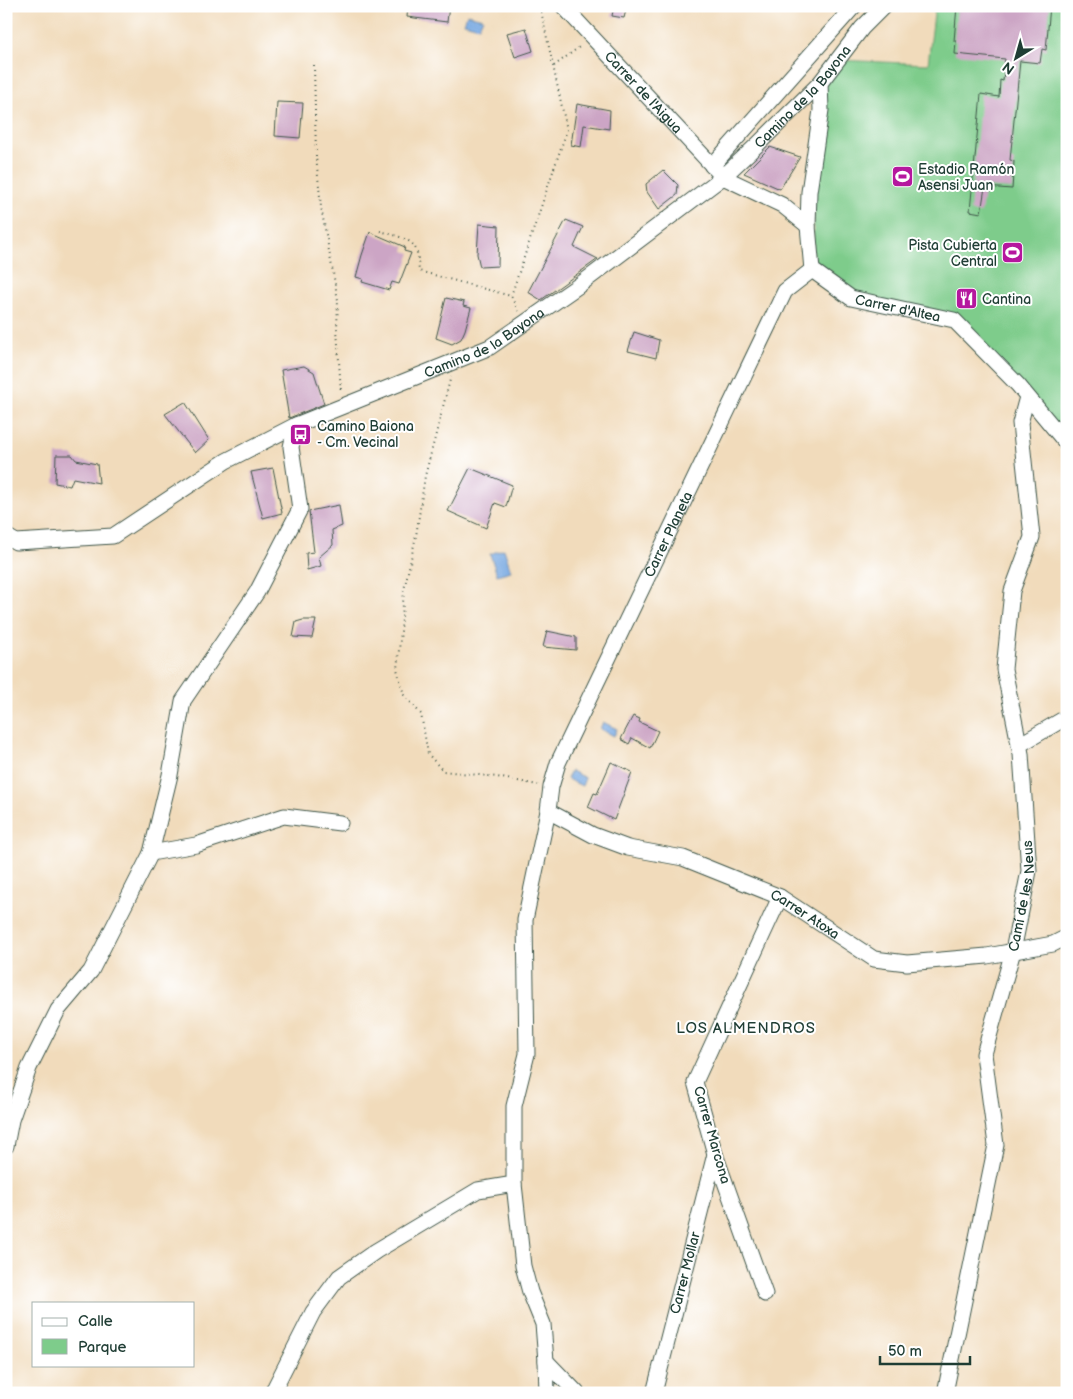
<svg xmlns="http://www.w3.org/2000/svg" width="1073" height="1399" font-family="'Balsamiq Sans',sans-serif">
<rect width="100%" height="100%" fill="#fff"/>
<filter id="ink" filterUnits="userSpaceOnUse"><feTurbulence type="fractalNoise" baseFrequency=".02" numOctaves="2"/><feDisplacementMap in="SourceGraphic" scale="10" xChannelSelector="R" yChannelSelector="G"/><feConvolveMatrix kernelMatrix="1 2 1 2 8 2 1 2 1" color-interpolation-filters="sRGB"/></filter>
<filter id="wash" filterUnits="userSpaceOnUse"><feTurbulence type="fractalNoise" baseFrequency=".0096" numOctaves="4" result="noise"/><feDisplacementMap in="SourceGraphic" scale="20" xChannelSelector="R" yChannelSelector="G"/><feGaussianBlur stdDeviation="1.12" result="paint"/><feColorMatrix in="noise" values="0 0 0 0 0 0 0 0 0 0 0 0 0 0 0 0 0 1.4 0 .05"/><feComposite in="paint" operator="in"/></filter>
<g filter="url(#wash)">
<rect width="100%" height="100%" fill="#f1dbbb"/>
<path fill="#7ecc8b" stroke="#4e8460" d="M935,6H1064L1067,21V444L954,320L851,298L812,270L820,83L837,60L928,64Z"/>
<g fill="#76a7e1" stroke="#4a728a">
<path d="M467,14L483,18L479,27L464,23Z"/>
<path d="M504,549L511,571L497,575L490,554Z"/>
<path d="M603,722L617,729L614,736L600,729Z"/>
<path d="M571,771L585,778L582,786L567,779Z"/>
</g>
<g id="blocks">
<g fill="#cca5c5">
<path d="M408,6L423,8V6H449L447,22L407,17Z"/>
<path d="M614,6H627L624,18L612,16Z"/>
<path d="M957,6H1050L1046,50L1042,49L1040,63L1020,61L1010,160L1014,161L1012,189L985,187L981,213L970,211L981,94L999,97L1000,80L1003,81L1005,59L955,54L956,41H954Z"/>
<path d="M526,28L533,51L515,57L507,33Z"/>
<path d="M277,102L303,103L300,138L275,136Z"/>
<path d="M577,104L610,110L609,129L584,125L581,147L571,145Z"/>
<path d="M770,147L800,157L780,189L744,173Z"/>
<path d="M663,170L678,185L677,195L659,209L647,192L646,184Z"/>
<path d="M566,220L583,227L574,247L598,259L541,300L528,292Z"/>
<path d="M479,224L499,226L498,266L480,267L477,254Z"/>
<path d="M370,232L405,247L404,251L411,253L399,284L392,282L389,290L362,282L363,279L356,277L362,255Z"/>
<path d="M446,298L464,302L463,306L471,308L465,330L461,339L452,344L436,338Z"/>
<path d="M634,332L659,340L656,358L628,351Z"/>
<path d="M304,366L314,372L324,404L289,418L281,370Z"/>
<path d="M185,402L209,440L195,453L165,414Z"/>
<path d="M56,455H72L76,460L97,464L99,483L73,478L70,486L55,483Z"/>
<path d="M273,468L282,513L263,518L251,472Z"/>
<path d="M470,468L512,485L506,507L495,503L486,528L448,511Z"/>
<path d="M339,505L342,526L332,530L333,545L319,557L321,566L307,570L306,553L314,552L309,511Z"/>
<path d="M303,620H316L312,638L293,637L296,622Z"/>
<path d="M547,631L576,637V650L543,647Z"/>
<path d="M633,716L640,719L639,722L658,731L650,748L632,738L629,744L621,739Z"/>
<path d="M611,762L632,772L614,820L588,807L594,793L597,794Z"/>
</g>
</g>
</g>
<g filter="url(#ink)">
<use href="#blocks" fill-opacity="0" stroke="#3e5548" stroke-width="1"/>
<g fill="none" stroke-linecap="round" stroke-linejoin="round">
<defs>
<g id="minor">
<path id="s1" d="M563,6L723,177L782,205L808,226"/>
<path id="s2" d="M820,83L821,110L809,192L808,226L812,270L851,298L954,320L1018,385L1067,444"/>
<path d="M712,166L854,6"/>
<path id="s3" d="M6,536L16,542L113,536L226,461L296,425L490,347L578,286L723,177L757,145L820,83L862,28L884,6"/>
<path d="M1019,745L1067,717"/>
<path id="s4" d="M548,811L593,835L628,848L683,858L780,897L874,959L907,963L987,956L1053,944L1067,937"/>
<path d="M151,853L196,845L284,816L340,823"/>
<path d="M6,1146L11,1120L29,1068L58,1010L91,971L151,853L170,775L183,701L257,592L300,509L291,447L296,425"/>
<path d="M514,1184L523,1266L530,1292L543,1324L546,1361L547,1393"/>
<path d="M765,1294L715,1154L695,1082L780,897"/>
<path d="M546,1361L577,1393"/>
<path id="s5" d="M272,1393L313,1312L339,1277L376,1251L478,1190L514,1184V1106L527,1054L525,920L548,811L551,787L558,763L785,291L812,270"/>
<path id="s6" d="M654,1393L715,1154"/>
<path id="s7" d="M945,1393L996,1145L984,1054L1013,951L1029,871L1021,754L1004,669L1012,591L1032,537L1020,423L1027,397"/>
</g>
</defs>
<use href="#minor" stroke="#3e5548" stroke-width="17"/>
<g stroke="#3e5548" stroke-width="2" stroke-dasharray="1 4" stroke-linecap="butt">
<path d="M314,65L316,156L321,207L338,300L337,329L341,393"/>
<path d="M554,66L582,45"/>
<path d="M380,231C390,234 409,238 414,246C419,253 418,263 419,271L511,296L518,311"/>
<path d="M511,296L567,130L540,6"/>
<path d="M451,376L425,476L416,536L404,590L401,631L397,669L404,695L421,714L428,754L443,771L497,777L538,785"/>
</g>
<use href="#minor" stroke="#fff" stroke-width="15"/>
</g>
</g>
<defs>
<symbol id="stadium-square" viewBox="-11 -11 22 22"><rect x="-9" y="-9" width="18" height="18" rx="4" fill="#b5179e" stroke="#fff"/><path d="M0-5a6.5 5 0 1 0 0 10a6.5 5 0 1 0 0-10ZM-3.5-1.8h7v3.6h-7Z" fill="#fff"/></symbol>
<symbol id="restaurant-square" viewBox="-11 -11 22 22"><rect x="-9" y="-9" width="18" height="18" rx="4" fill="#b5179e" stroke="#fff"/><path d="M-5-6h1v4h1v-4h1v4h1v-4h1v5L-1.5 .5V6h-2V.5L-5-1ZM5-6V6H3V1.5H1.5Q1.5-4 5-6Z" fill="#fff"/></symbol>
<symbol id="bus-square" viewBox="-11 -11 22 22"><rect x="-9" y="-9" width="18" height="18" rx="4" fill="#b5179e" stroke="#fff"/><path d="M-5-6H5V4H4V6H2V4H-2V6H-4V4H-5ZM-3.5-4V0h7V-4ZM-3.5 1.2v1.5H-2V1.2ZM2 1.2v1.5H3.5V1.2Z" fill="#fff"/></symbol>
</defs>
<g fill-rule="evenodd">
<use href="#stadium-square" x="890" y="164" width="25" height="25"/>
<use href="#stadium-square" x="1000" y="240" width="25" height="25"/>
<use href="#restaurant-square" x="954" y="286" width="25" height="25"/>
<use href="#bus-square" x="288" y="422" width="25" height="25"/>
</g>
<g text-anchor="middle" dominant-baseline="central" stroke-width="4" stroke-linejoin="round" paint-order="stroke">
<g font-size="14" fill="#1f3d34" stroke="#fff">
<text stroke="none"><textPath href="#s1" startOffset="118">Carrer de l'Aigua</textPath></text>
<text stroke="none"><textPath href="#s3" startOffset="934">Camino de la Bayona</textPath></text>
<text stroke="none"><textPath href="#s2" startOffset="284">Carrer d'Altea</textPath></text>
<text stroke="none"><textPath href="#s3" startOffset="529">Camino de la Bayona</textPath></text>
<text stroke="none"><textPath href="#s5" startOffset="1015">Carrer Planeta</textPath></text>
<text stroke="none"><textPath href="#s7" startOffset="508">Camí de les Neus</textPath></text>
<text stroke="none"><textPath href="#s4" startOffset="279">Carrer Atoxa</textPath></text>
<text transform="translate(712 1135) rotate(74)">Carrer Marcona</text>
<text stroke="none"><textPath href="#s6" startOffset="124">Carrer Mollar</textPath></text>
</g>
<g font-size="14" fill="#1f3d34" stroke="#fff" text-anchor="start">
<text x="918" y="169">Estadio Ramón<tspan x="918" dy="16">Asensi Juan</tspan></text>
<text x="997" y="245" text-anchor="end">Pista Cubierta<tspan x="997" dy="16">Central</tspan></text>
<text x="982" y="299">Cantina</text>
<text x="317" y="426">Camino Baiona<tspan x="317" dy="16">- Cm. Vecinal</tspan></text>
</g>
<g font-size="15" letter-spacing="1" fill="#1f3d34" stroke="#fff">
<text x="746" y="1028">LOS ALMENDROS</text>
</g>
</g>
<rect width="1073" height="1399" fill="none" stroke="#fff" stroke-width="25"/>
<rect x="32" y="1302" width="162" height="65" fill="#ffffff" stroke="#a5b1ae"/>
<rect x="42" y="1318" width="25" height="8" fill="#ffffff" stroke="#a5b1ae"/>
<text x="78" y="1326" font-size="15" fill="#1f3d34">Calle</text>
<rect x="42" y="1339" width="25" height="15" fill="#7ecc8b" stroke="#a5b1ae"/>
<text x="78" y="1352" font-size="15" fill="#1f3d34">Parque</text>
<g transform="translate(1016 58) rotate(217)" stroke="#ffffff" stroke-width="4" paint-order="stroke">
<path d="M0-4L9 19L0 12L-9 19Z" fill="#1f3d34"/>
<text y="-8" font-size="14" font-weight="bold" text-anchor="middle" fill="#1f3d34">N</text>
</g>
<path d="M880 1356v8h90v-8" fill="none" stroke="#1f3d34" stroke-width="2.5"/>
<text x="888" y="1356" font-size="15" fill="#1f3d34" stroke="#ffffff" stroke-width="4" paint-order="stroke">50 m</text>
</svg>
